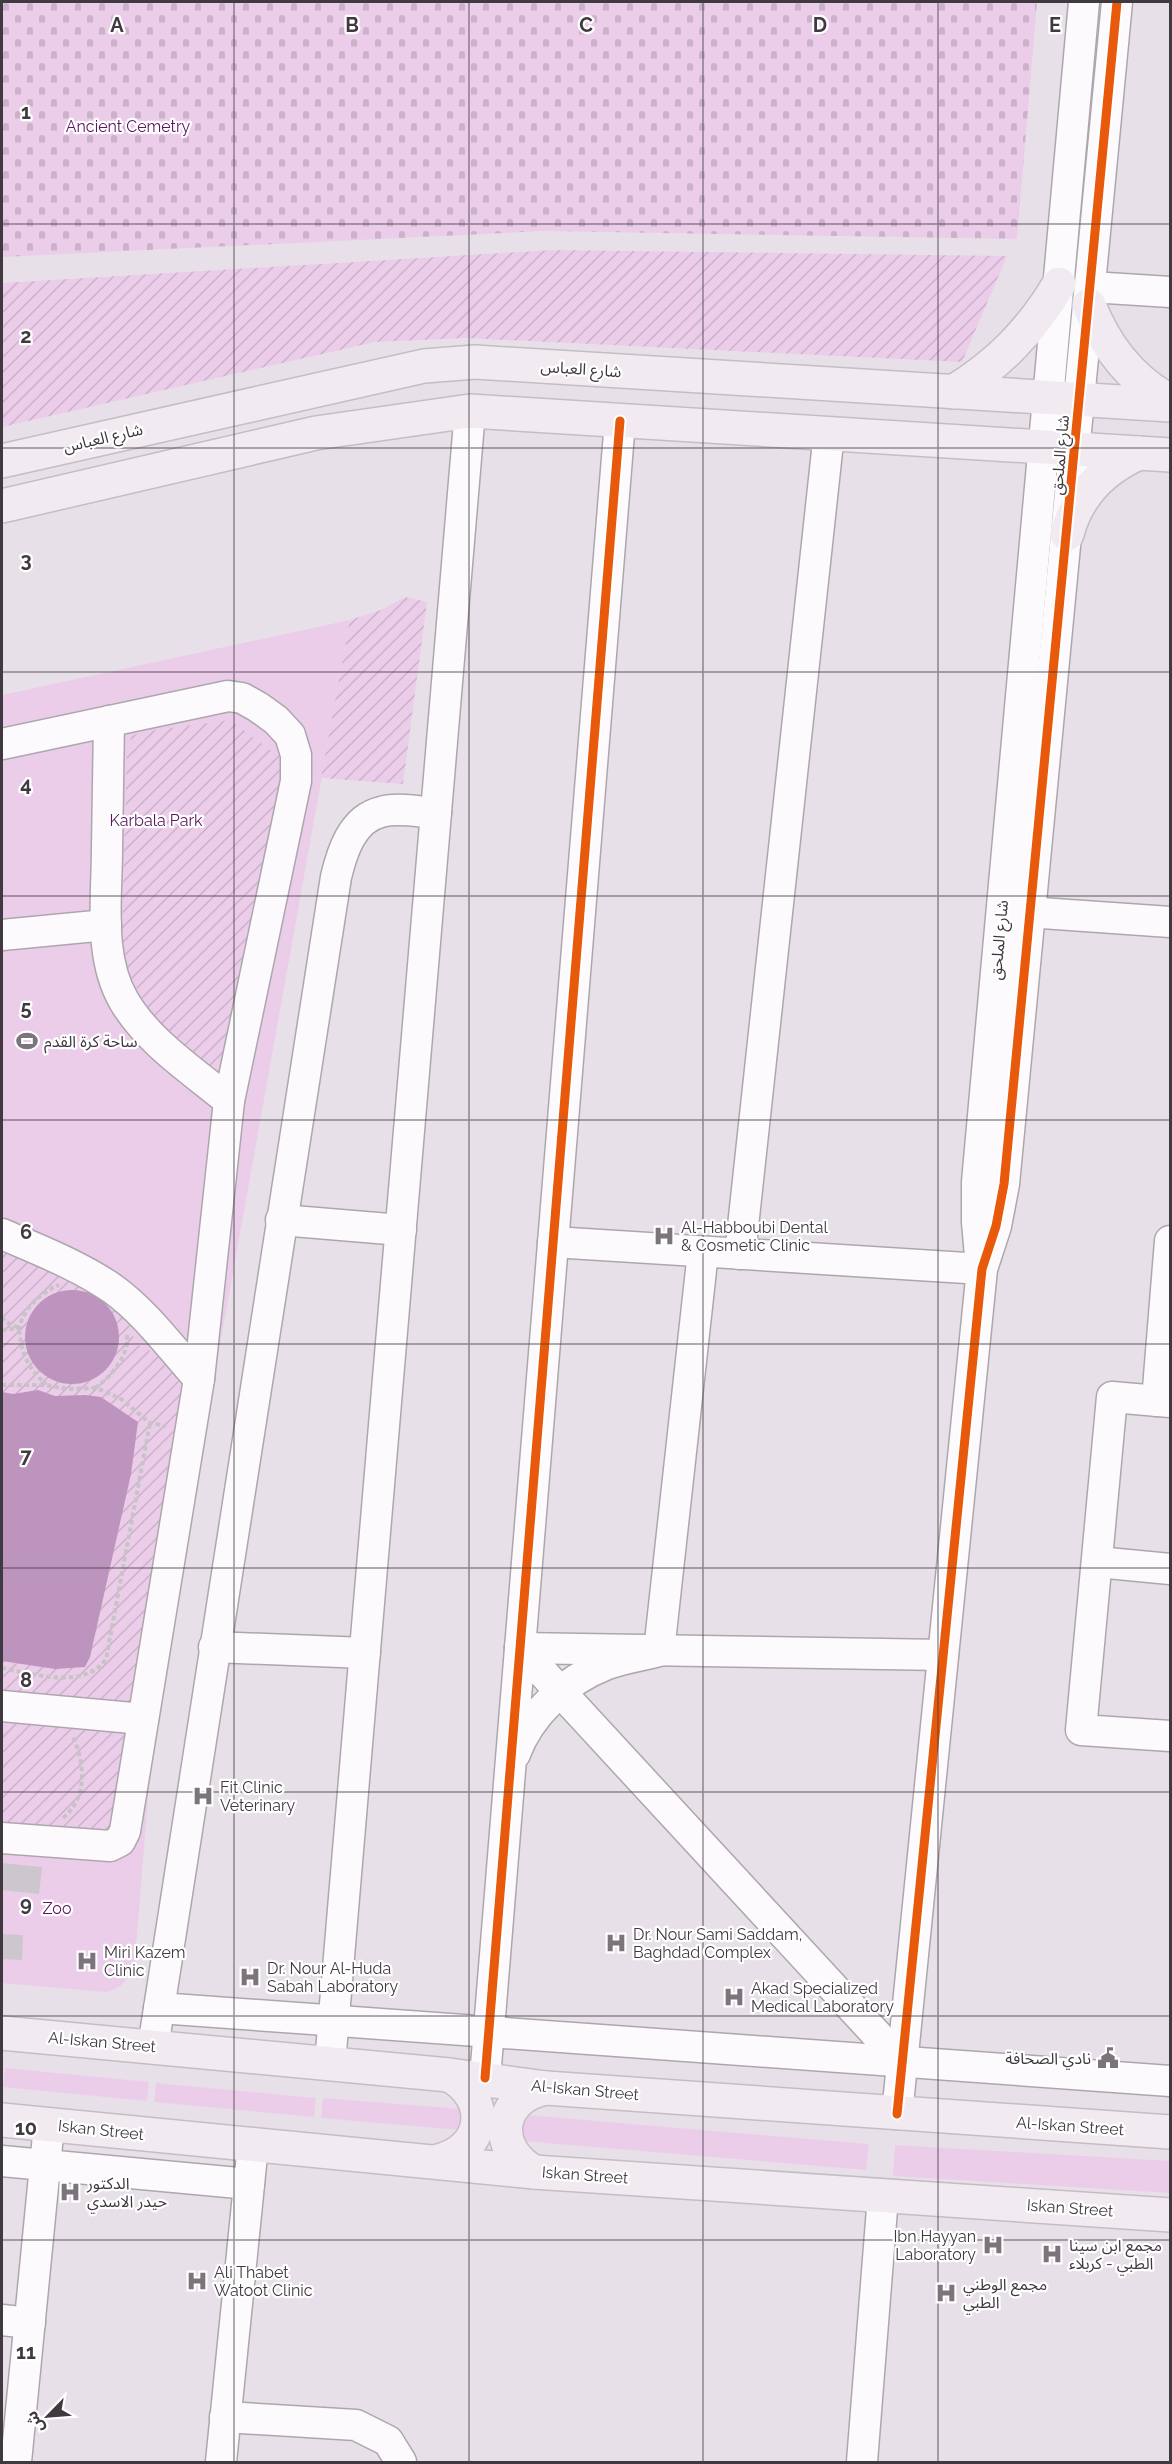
<svg xmlns="http://www.w3.org/2000/svg" width="1172" height="2464" font-family="Raleway,'Noto Sans Arabic',sans-serif">
<defs>
<pattern id="cemetery-stones" width="16" height="16" patternUnits="userSpaceOnUse" patternTransform="scale(1.5)"><rect width="16" height="16" fill="#ebcdea"/><path d="M2 7V4a2 2 0 0 1 4 0v3zM10 15v-3a2 2 0 0 1 4 0v3z" fill="#cbb1ca"/></pattern>
<pattern id="garden-furrows" width="10" height="10" patternUnits="userSpaceOnUse" patternTransform="scale(1.5)"><rect width="10" height="10" fill="#ebcdea"/><path d="M-1 1l2-2M0 10L10 0M9 11l2-2" fill="none" stroke="#cbb1ca"/></pattern>
</defs>
<rect width="100%" height="100%" fill="#e8e0e8"/>
<g fill="#ebcdea">
<path d="M350,620L170,1624L149,1785L135,1961C127,1977 126,1988 105,1992L2,1983V695Z"/>
<path d="M5,2068L149,2082L147,2101L3,2087Z"/>
<path d="M156,2083L316,2098L314,2117L154,2102Z"/>
<path d="M323,2098L462,2109L460,2130L321,2118Z"/>
<path d="M502,2113L869,2144L866,2170L500,2139Z"/>
<path d="M895,2145L1170,2161V2193L893,2176Z"/>
</g>
<path fill="url(#cemetery-stones)" d="M2,2H1037L1017,239L544,231L2,257Z"/>
<g fill="url(#garden-furrows)">
<path d="M553,250L1007,256L962,362L466,338L375,342L2,427V283Z"/>
<path d="M405,597L427,602L403,784L321,778L350,620L381,610Z"/>
<path d="M230,720L284,760L220,1073L179,1042L159,1021L144,1004L128,970L122,935L127,749L132,736L141,732Z"/>
<path d="M2,1246L92,1287L132,1323L134,1343L160,1356L186,1381L112,1830L103,1835L2,1831Z"/>
</g>
<g fill="#bd94bd">
<circle cx="72" cy="1337" r="47"/>
<path d="M38,1390L55,1396L85,1395L101,1397L138,1422L131,1474L90,1657L85,1667L55,1669L2,1661V1392L13,1394Z"/>
</g>
<g fill="#ccc7cc">
<path d="M2,1863L42,1867L39,1894L2,1890Z"/>
<path d="M2,1934L23,1935L22,1960L2,1959Z"/>
</g>
<g fill="none" stroke-linecap="round" stroke-linejoin="round">
<defs>
<g id="minor">
<path d="M1091,287L1170,292"/>
<path d="M109,721C108,764 108,806 107,849C107,898 98,957 124,1001C148,1042 193,1071 229,1101"/>
<path d="M2,744L228,696L242,698L258,707L276,720L290,735L296,755V781L229,1101L199,1379L125,1831L120,1841L110,1846L2,1838"/>
<path d="M1012,911L1170,922"/>
<path d="M2,935L106,925"/>
<path d="M281,1220L401,1230"/>
<path d="M2,1234C39,1250 80,1266 113,1289C146,1313 172,1349 199,1379"/>
<path d="M553,1242L982,1269"/>
<path d="M740,1254L829,433"/>
<path d="M980,1256L977,1222V1182L1084,2"/>
<path d="M1157,1401L1170,1241"/>
<path d="M1170,1402L1112,1397L1081,1730L1170,1736"/>
<path d="M1097,1562L1170,1569"/>
<path d="M214,1647L365,1653"/>
<path d="M520,1648L902,2062"/>
<path d="M520,1648L943,1655"/>
<path d="M2,1706L143,1719"/>
<path d="M515,1754C529,1715 566,1680 605,1665C622,1658 641,1656 659,1651L703,1252"/>
<path d="M159,2008L1170,2081"/>
<path d="M153,2047L336,877C342,852 352,819 381,812C397,807 419,812 436,813"/>
<path d="M330,2063L470,411"/>
<path d="M485,2078L620,421"/>
<path d="M897,2114L982,1269L996,1226L1004,1184L1117,2"/>
<path d="M2,2161L249,2184"/>
<path d="M2,2320L30,2323"/>
<path d="M225,2417L356,2425L388,2441L401,2462"/>
<path d="M16,2462L49,2125"/>
<path d="M221,2462L253,2145"/>
<path d="M862,2462L883,2196"/>
</g>
<g id="major">
<path d="M1089,305C1105,346 1131,380 1170,401"/>
<path d="M953,392C999,364 1032,330 1059,284"/>
<path d="M2,461L424,366L475,362L1170,405"/>
<path d="M2,506L316,433L470,411L1170,455"/>
<path d="M1067,534C1077,495 1103,469 1139,453"/>
<path d="M2,2033L449,2075L546,2088L1170,2132"/>
<path d="M2,2120L534,2172L1170,2215"/>
<path d="M438,2161C486,2150 492,2098 449,2075"/>
<path d="M534,2172C491,2148 498,2097 546,2088"/>
</g>
</defs>
<use href="#minor" stroke="#ada7ad" stroke-width="33"/>
<use href="#major" stroke="#c2bec2" stroke-width="36"/>
<g stroke="#c6c4c6" stroke-width="4" stroke-dasharray="4.5 3" stroke-linecap="butt">
<path d="M2,1317L6,1322L19,1328C21,1352 27,1368 46,1384"/>
<path d="M2,1330L19,1328C24,1308 40,1293 59,1285"/>
<path d="M2,1385H46L67,1389L95,1388L104,1391L121,1399L150,1423L166,1426"/>
<path d="M95,1388C111,1377 129,1356 127,1335"/>
<path d="M2,1668C32,1674 85,1690 106,1659L150,1423"/>
<path d="M63,1818C88,1797 85,1764 73,1737"/>
</g>
<use href="#minor" stroke="#fcfafc" stroke-width="30"/>
<use href="#major" stroke="#f1ebf1" stroke-width="33"/>
<defs>
<g id="cycleway">
<path d="M485,2078L620,421"/>
<path d="M897,2114L982,1269L996,1226L1004,1184L1117,2"/>
</g>
</defs>
<use href="#cycleway" stroke="#fff" stroke-width="13"/>
<use href="#cycleway" stroke="#e8590c" stroke-width="9"/>
</g>
<path fill="none" stroke="#403a40" stroke-width="1.5" stroke-opacity="0.55" d="M234,2V2462M469,2V2462M703,2V2462M938,2V2462M2,224H1170M2,448H1170M2,672H1170M2,896H1170M2,1120H1170M2,1344H1170M2,1568H1170M2,1792H1170M2,2016H1170M2,2240H1170"/>
<defs>
<symbol id="stadium-bare" viewBox="-9 -9 18 18"><path d="M0-5a6.5 5 0 1 0 0 10a6.5 5 0 1 0 0-10ZM-3.5-1.8h7v3.6h-7Z" fill="#7b747b" stroke="#fff" stroke-width="2.5" paint-order="stroke"/></symbol>
<symbol id="hospital-bare" viewBox="-9 -9 18 18"><path d="M-5-5h3v3.5h4V-5h3V5h-3V1.5h-4V5h-3Z" fill="#7b747b" stroke="#fff" stroke-width="2.5" paint-order="stroke"/></symbol>
<symbol id="civic-bare" viewBox="-9 -9 18 18"><path d="M-.6-6.5H3V-4.5H.6V-3L4-1V1h2V6H-6V1h2V-1L-.6-3ZM-1.2 2.5V6h2.4V2.5Z" fill="#7b747b" stroke="#fff" stroke-width="2.5" paint-order="stroke"/></symbol>
</defs>
<g fill-rule="evenodd">
<use href="#stadium-bare" x="12" y="1026" width="30" height="30"/>
<use href="#hospital-bare" x="649" y="1221" width="30" height="30"/>
<use href="#hospital-bare" x="188" y="1781" width="30" height="30"/>
<use href="#hospital-bare" x="601" y="1928" width="30" height="30"/>
<use href="#hospital-bare" x="72" y="1946" width="30" height="30"/>
<use href="#hospital-bare" x="235" y="1962" width="30" height="30"/>
<use href="#hospital-bare" x="719" y="1982" width="30" height="30"/>
<use href="#civic-bare" x="1093" y="2043" width="30" height="30"/>
<use href="#hospital-bare" x="55" y="2177" width="30" height="30"/>
<use href="#hospital-bare" x="978" y="2230" width="30" height="30"/>
<use href="#hospital-bare" x="1037" y="2239" width="30" height="30"/>
<use href="#hospital-bare" x="182" y="2266" width="30" height="30"/>
<use href="#hospital-bare" x="931" y="2278" width="30" height="30"/>
</g>
<g text-anchor="middle" dominant-baseline="central" stroke-width="4.5" stroke-linejoin="round" paint-order="stroke">
<g font-size="16" fill="#5b165d" stroke="#fff">
<text x="128" y="126">Ancient Cemetry</text>
<text x="156" y="820">Karbala Park</text>
<text x="57" y="1908">Zoo</text>
</g>
<g font-size="16" fill="#403a40" stroke="#fff">
<text transform="translate(581 369) rotate(4)">شارع العباس</text>
<text transform="translate(103 438) rotate(-13)">شارع العباس</text>
<text transform="translate(1060 455) rotate(-85)">شارع الملحق</text>
<text transform="translate(999 940) rotate(-85)">شارع الملحق</text>
<text transform="translate(102 2042) rotate(5)">Al-Iskan Street</text>
<text transform="translate(585 2090) rotate(5)">Al-Iskan Street</text>
<text transform="translate(1070 2126) rotate(4)">Al-Iskan Street</text>
<text transform="translate(101 2130) rotate(6)">Iskan Street</text>
<text transform="translate(585 2175) rotate(4)">Iskan Street</text>
<text transform="translate(1070 2208) rotate(4)">Iskan Street</text>
</g>
<g font-size="16" fill="#403a40" stroke="#fff" text-anchor="start">
<text x="44" y="1041">ساحة كرة القدم</text>
<text x="681" y="1227">Al-Habboubi Dental<tspan x="681" dy="18">&amp; Cosmetic Clinic</tspan></text>
<text x="220" y="1787">Fit Clinic<tspan x="220" dy="18">Veterinary</tspan></text>
<text x="633" y="1934">Dr. Nour Sami Saddam,<tspan x="633" dy="18">Baghdad Complex</tspan></text>
<text x="104" y="1952">Miri Kazem<tspan x="104" dy="18">Clinic</tspan></text>
<text x="267" y="1968">Dr. Nour Al-Huda<tspan x="267" dy="18">Sabah Laboratory</tspan></text>
<text x="751" y="1988">Akad Specialized<tspan x="751" dy="18">Medical Laboratory</tspan></text>
<text x="1091" y="2058" text-anchor="end">نادي الصحافة</text>
<text x="87" y="2183">الدكتور<tspan x="87" dy="18">حيدر الاسدي</tspan></text>
<text x="976" y="2236" text-anchor="end">Ibn Hayyan<tspan x="976" dy="18">Laboratory</tspan></text>
<text x="1069" y="2245">مجمع ابن سينا<tspan x="1069" dy="18">الطبي - كربلاء</tspan></text>
<text x="214" y="2272">Ali Thabet<tspan x="214" dy="18">Watoot Clinic</tspan></text>
<text x="963" y="2284">مجمع الوطني<tspan x="963" dy="18">الطبي</tspan></text>
</g>
</g>
<g font-size="20" text-anchor="middle" font-weight="bold" fill="#403a40" stroke="#fff" stroke-width="4.5" stroke-linejoin="round" paint-order="stroke">
<text x="117" y="32">A</text>
<text x="352" y="32">B</text>
<text x="586" y="32">C</text>
<text x="820" y="32">D</text>
<text x="1055" y="32">E</text>
<text x="26" y="119">1</text>
<text x="26" y="343">2</text>
<text x="26" y="567">3</text>
<text x="26" y="791">4</text>
<text x="26" y="1015">5</text>
<text x="26" y="1239">6</text>
<text x="26" y="1463">7</text>
<text x="26" y="1687">8</text>
<text x="26" y="1911">9</text>
<text x="26" y="2135">10</text>
<text x="26" y="2359">11</text>
</g>
<rect width="1172" height="2464" fill="none" stroke="#403a40" stroke-width="6"/>
<g transform="translate(48 2416) rotate(245)" stroke="#ffffff" stroke-width="4.5" paint-order="stroke">
<path d="M0-4.5L10 22L0 15L-10 22Z" fill="#403a40"/>
<text y="-9" font-size="16" font-weight="bold" text-anchor="middle" fill="#403a40">ش</text>
</g>
</svg>
